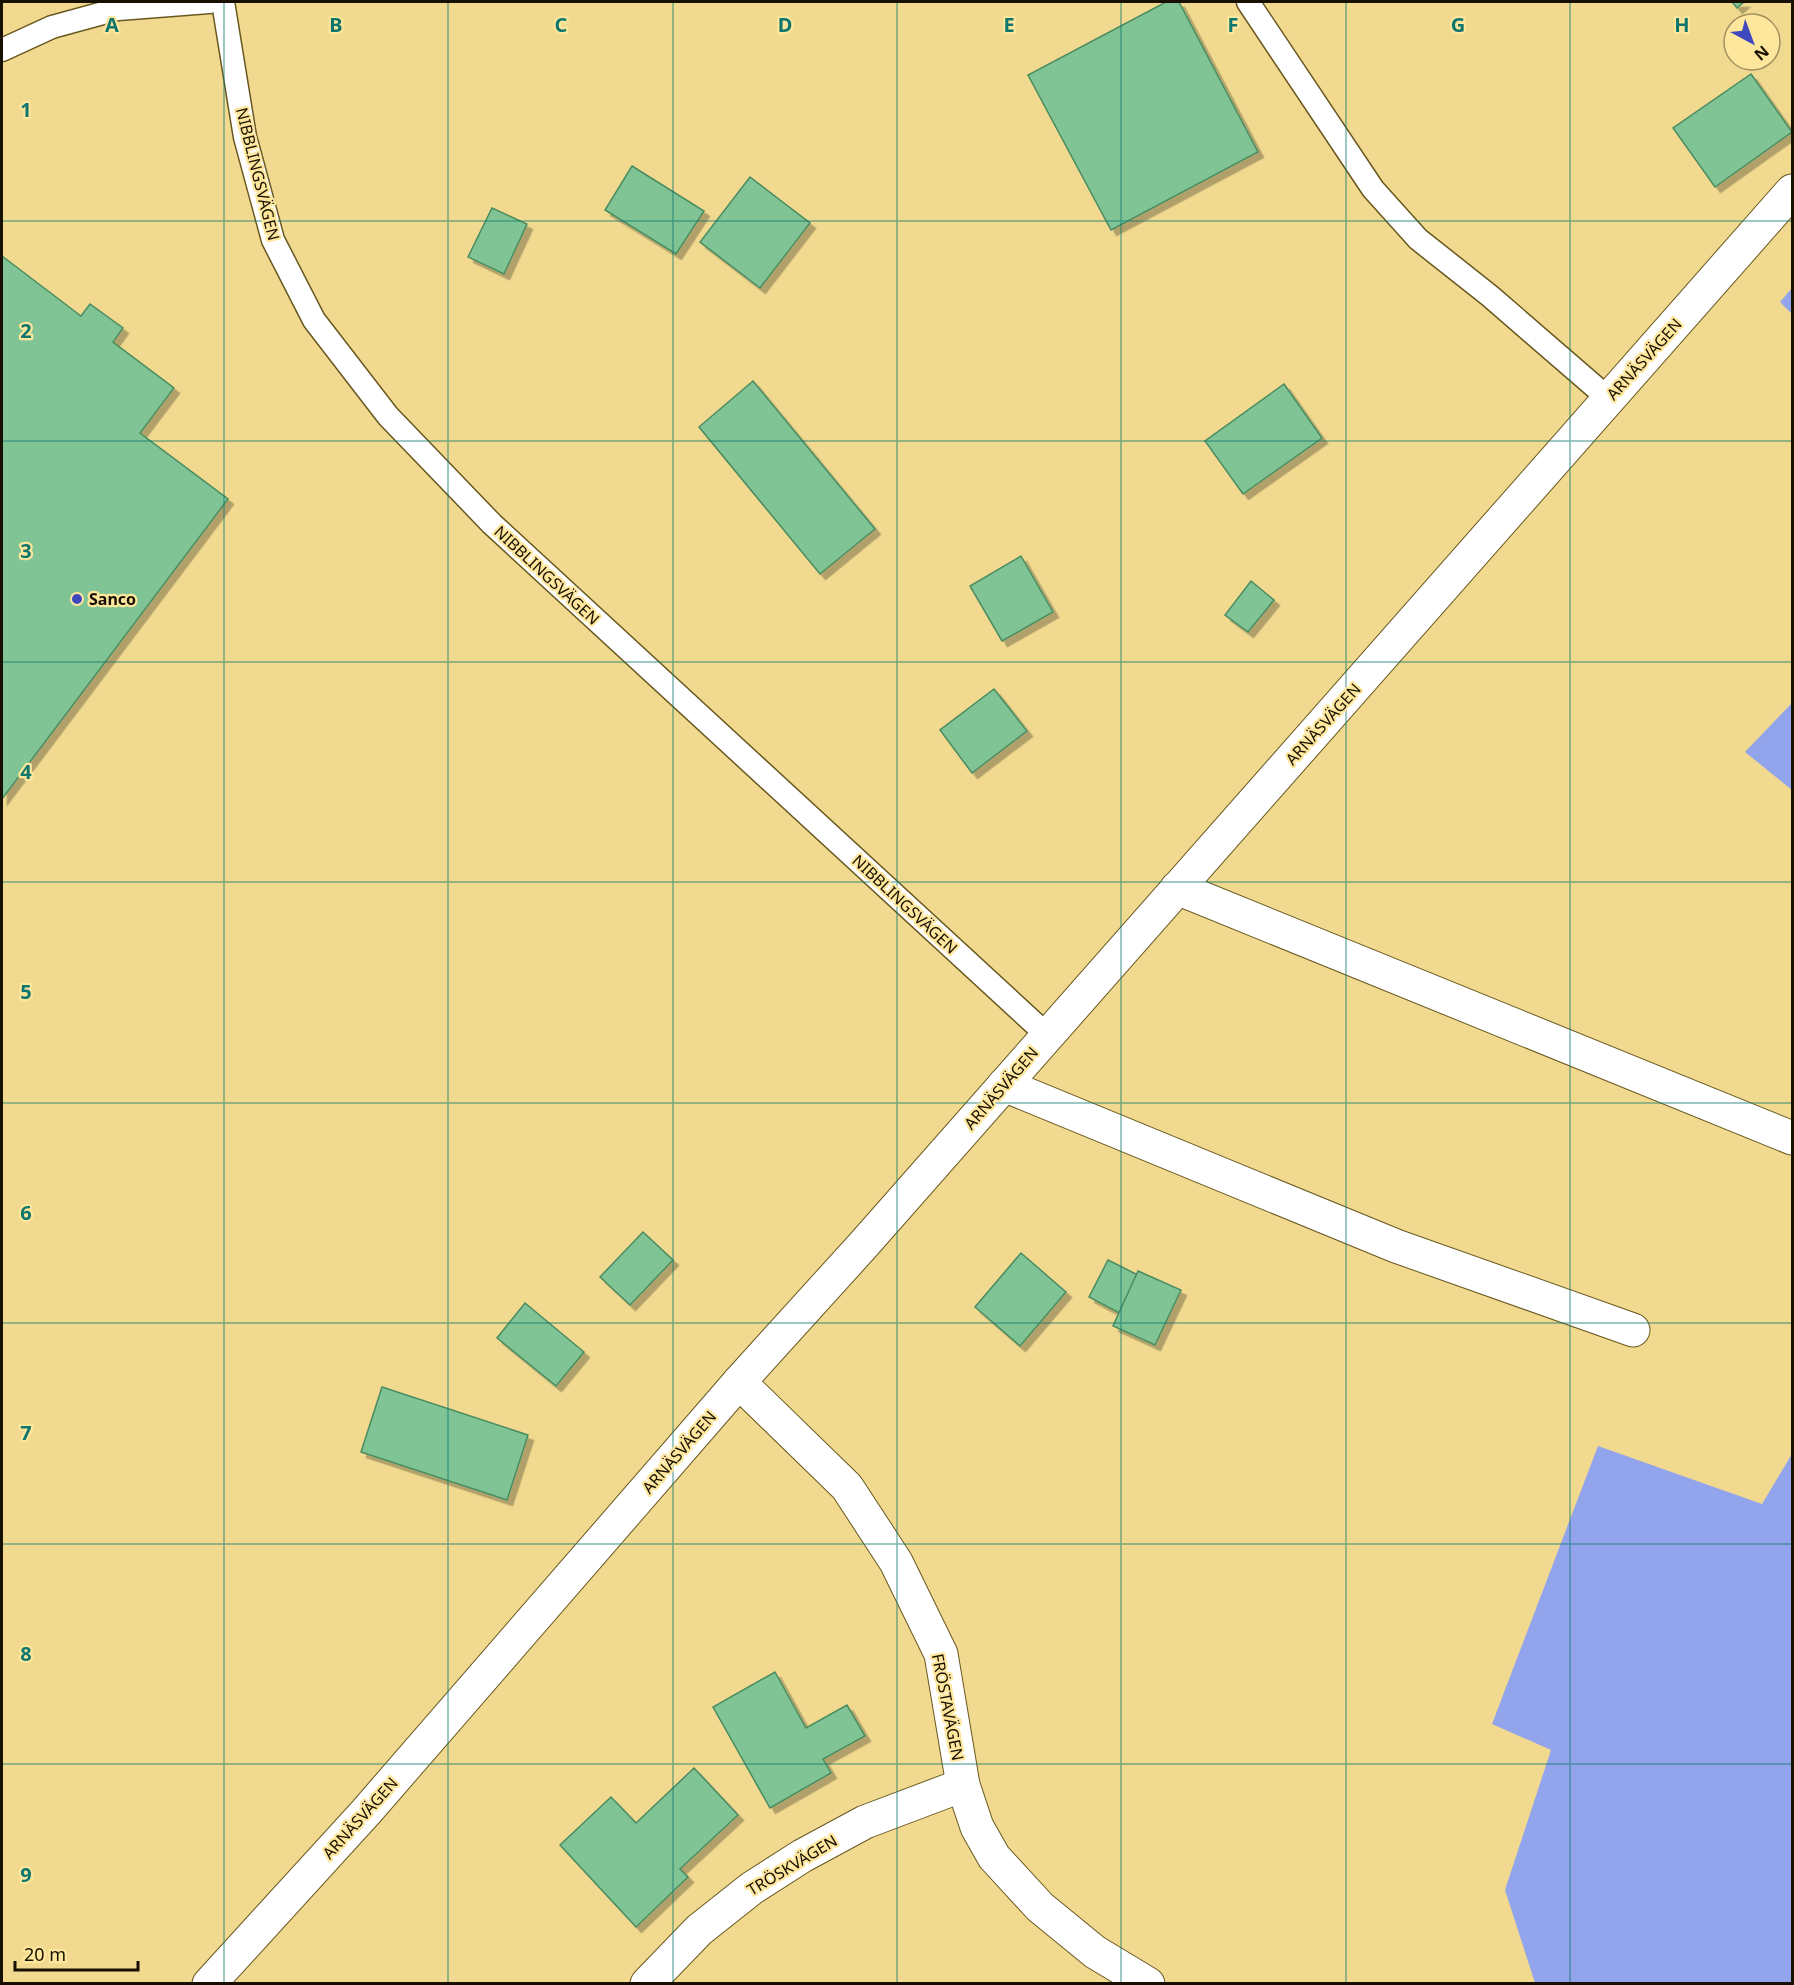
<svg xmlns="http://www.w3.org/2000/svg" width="1794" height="1985" font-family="'Noto Sans',sans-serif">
<defs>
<filter id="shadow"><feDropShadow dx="5.5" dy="5.5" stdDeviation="0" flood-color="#0004"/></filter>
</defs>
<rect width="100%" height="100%" fill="#f1da90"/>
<g fill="#92a4ec">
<path d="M1792,288V314L1780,302Z"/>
<path d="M1792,703V790L1745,752Z"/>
<path d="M1598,1446L1762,1504L1792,1454V1983H1535L1505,1890L1551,1750L1492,1724Z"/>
</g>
<g fill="#80c394" stroke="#4a8c60" stroke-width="1.5" filter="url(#shadow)">
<path d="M1166,2H1179L1258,152L1111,230L1028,75Z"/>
<path d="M1732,2H1744L1737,8Z"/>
<path d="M1751,74L1792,132L1715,187L1673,128Z"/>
<path d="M632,166L704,211L676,254L605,210Z"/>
<path d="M750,177L810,223L760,288L700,242Z"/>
<path d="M492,208L527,224L504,274L468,257Z"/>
<path d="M2,256L81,316L90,304L123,328L113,342L174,388L140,433L228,499L2,799Z"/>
<path d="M753,381L875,529L820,574L699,427Z"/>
<path d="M1284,384L1322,438L1243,494L1205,441Z"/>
<path d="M1021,556L1053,612L1002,641L970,586Z"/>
<path d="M1251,581L1274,600L1248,632L1225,615Z"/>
<path d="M994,689L1027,731L972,773L940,730Z"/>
<path d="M643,1232L673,1260L630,1305L600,1277Z"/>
<path d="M1021,1253L1066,1292L1020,1346L975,1307Z"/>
<path d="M1108,1260L1144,1278L1125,1316L1089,1297Z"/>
<path d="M1138,1271L1181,1290L1155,1345L1113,1326Z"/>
<path d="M525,1303L584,1352L556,1386L497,1338Z"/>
<path d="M382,1387L528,1435L507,1500L361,1452Z"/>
<path d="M775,1672L806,1728L847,1705L865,1736L823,1759L831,1773L770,1808L713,1707Z"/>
<path d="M694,1768L738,1815L680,1869L688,1877L636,1927L560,1845L611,1797L636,1823Z"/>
</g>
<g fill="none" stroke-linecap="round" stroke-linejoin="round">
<defs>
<g id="service">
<path d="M223,2L245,137L273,240L314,320L388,416L492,524L1047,1035"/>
<path d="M1248,2L1373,189L1418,239L1490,296L1609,399"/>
<path d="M2,50L52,27L118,9L209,2"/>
</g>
<g id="minor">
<path d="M1177,888L1792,1138"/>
<path d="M1004,1085L1396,1246L1633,1330"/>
<path d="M739,1382L847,1487L896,1562L941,1654L963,1785L977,1827L994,1857L1040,1907L1095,1952L1148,1984"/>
<path d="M647,1984L699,1930L752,1888L802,1856L865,1822L963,1785"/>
</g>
<path id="tertiary" d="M209,1984L366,1812L739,1382L865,1243L1792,191"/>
</defs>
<use href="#service" stroke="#685820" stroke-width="25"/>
<use href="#minor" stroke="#685820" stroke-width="35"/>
<use href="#tertiary" stroke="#685820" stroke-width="35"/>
<use href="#service" stroke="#fff" stroke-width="22"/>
<use href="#minor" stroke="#fff" stroke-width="33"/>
<use href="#tertiary" stroke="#fff" stroke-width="33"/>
</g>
<path fill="none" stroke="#0f766e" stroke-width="1.5" stroke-opacity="0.55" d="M224,2V1984M448,2V1984M673,2V1984M897,2V1984M1121,2V1984M1346,2V1984M1570,2V1984M2,221H1792M2,441H1792M2,662H1792M2,882H1792M2,1103H1792M2,1323H1792M2,1544H1792M2,1764H1792"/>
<circle fill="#3e49bd" stroke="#fee79d" stroke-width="2" cx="77" cy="599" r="6"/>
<g text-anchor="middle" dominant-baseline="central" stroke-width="4.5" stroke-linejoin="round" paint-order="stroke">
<g font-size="16" fill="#171000" stroke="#fee79d">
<text transform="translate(258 174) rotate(76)">NIBBLINGSVÄGEN</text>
<text transform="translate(1644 359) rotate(-48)">ARNÄSVÄGEN</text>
<text transform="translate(547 575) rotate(43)">NIBBLINGSVÄGEN</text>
<text transform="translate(1323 724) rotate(-48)">ARNÄSVÄGEN</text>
<text transform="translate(905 904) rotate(43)">NIBBLINGSVÄGEN</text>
<text transform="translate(1001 1088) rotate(-49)">ARNÄSVÄGEN</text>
<text transform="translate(679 1452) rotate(-49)">ARNÄSVÄGEN</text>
<text transform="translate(948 1707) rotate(79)">FRÖSTAVÄGEN</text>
<text transform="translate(360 1818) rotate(-48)">ARNÄSVÄGEN</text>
<text transform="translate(792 1865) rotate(-31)">TRÖSKVÄGEN</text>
</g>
<g font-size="16" font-weight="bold" fill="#171000" stroke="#fee79d" text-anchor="start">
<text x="89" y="599">Sanco</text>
</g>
</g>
<g font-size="20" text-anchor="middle" font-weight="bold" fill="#0f766e" stroke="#fee79d" stroke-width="4.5" stroke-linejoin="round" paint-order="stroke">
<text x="112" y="32">A</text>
<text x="336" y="32">B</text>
<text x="561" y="32">C</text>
<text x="785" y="32">D</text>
<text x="1009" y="32">E</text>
<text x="1233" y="32">F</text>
<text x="1458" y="32">G</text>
<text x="1682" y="32">H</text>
<text x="26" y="117">1</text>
<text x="26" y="338">2</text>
<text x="26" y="558">3</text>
<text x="26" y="779">4</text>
<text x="26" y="999">5</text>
<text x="26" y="1220">6</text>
<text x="26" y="1440">7</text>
<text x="26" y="1661">8</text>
<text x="26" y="1882">9</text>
</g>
<rect width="1794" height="1985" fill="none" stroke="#171000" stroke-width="6"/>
<g transform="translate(1752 42) rotate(139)"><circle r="28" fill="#fee79d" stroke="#a2915e" stroke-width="1.5"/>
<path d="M0-4.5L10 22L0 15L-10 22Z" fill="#3e49bd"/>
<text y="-9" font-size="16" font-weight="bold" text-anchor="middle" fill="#171000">N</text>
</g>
<path d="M15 1961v9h123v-9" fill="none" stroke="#171000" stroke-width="3"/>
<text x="24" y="1961" font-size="18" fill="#171000" stroke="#fee79d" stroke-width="4.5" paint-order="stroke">20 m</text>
</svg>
